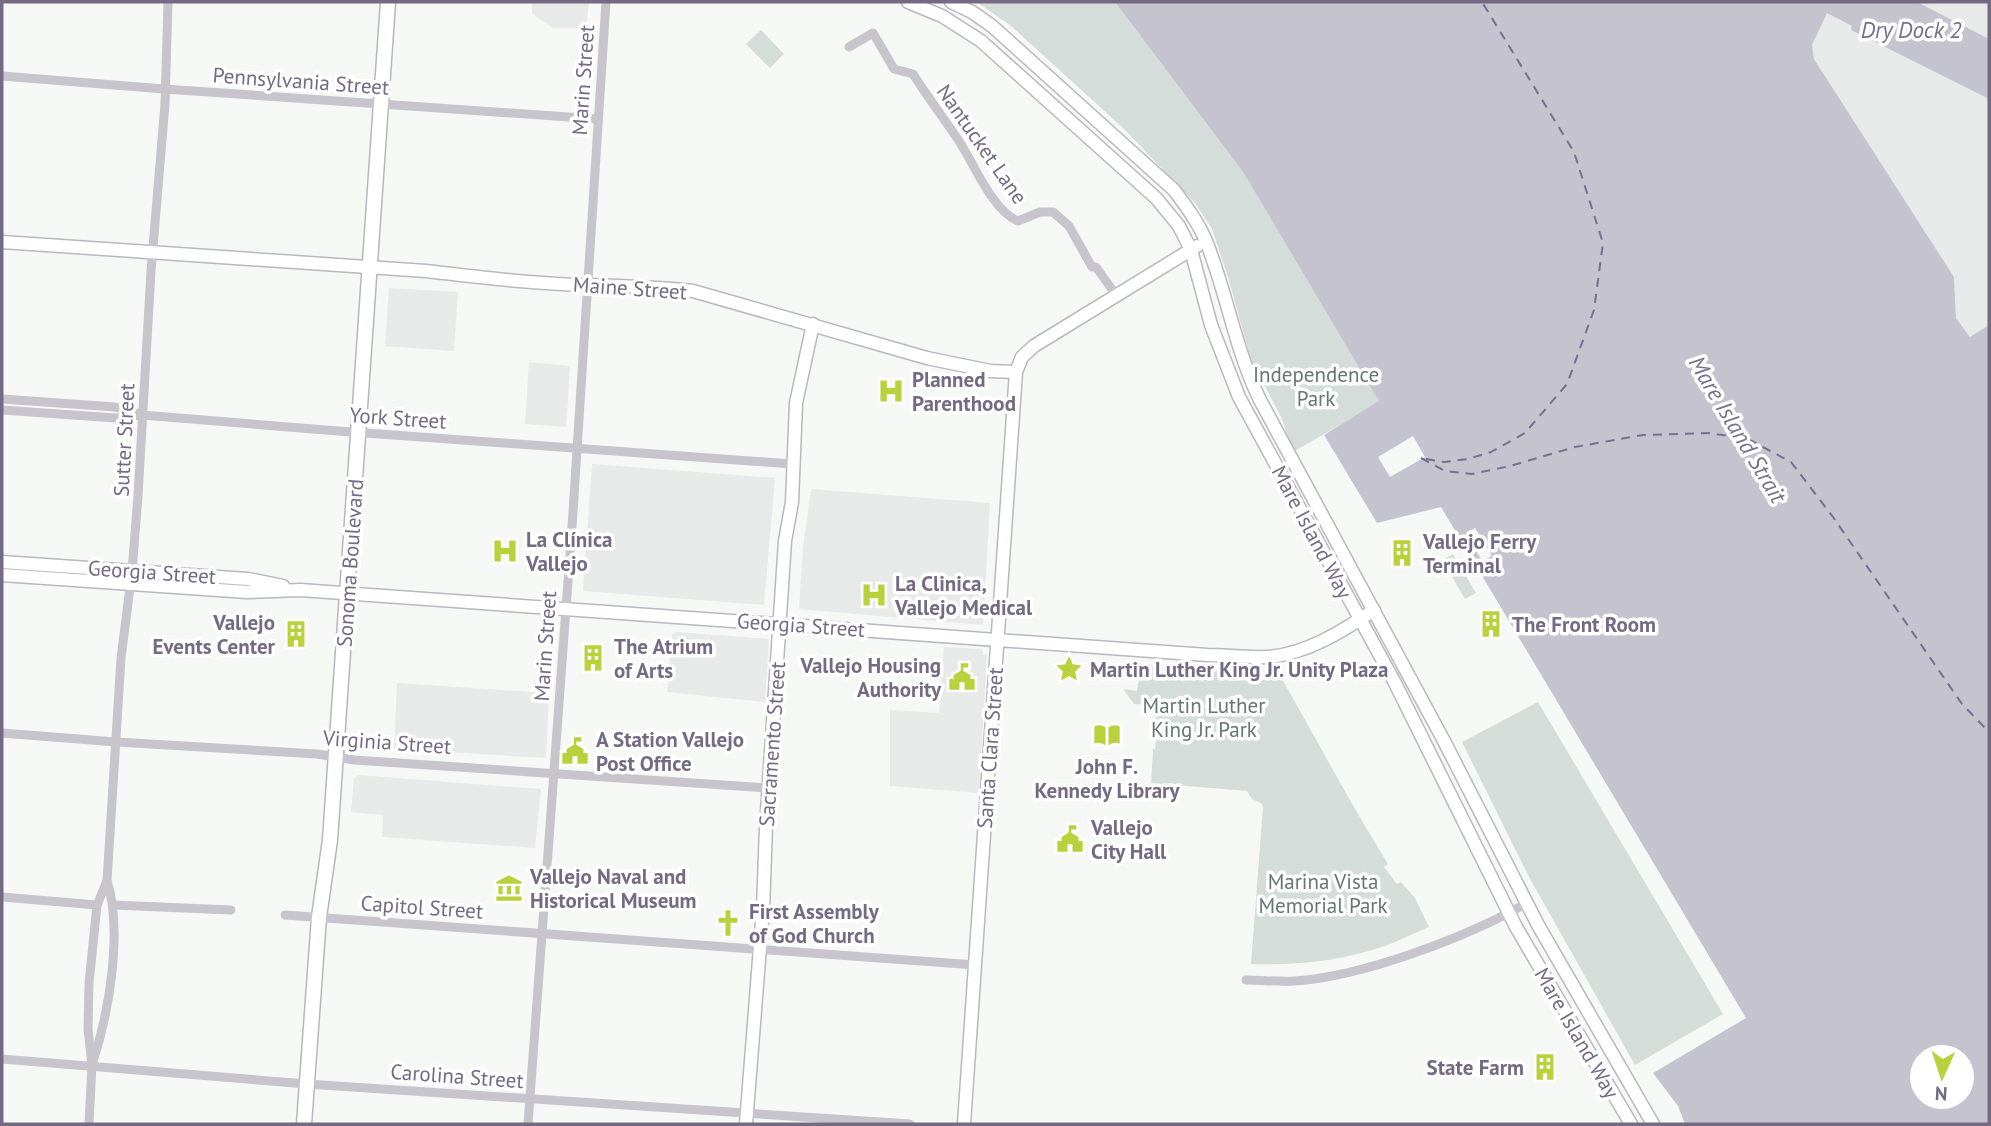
<svg xmlns="http://www.w3.org/2000/svg" width="1991" height="1126" font-family="'PT Sans',sans-serif">
<rect width="100%" height="100%" fill="#f6f8f6"/>
<g fill="#e8e9e9">
<path d="M532,2H589L586,28H553L532,14Z"/>
<path d="M1854,2H1989V361L1956,318L1954,277L1814,59L1812,45L1826,13Z"/>
<path d="M389,288L458,292L454,351L385,346Z"/>
<path d="M529,362L570,366L566,427L525,424Z"/>
<path d="M592,464L775,478L764,605L583,591Z"/>
<path d="M811,489L990,503L983,625L799,609L803,548Z"/>
<path d="M676,632L769,639L765,702L667,692L672,634Z"/>
<path d="M944,647L982,649L983,655L987,654L979,793L890,786V710L939,713Z"/>
<path d="M397,683L549,693L546,758L394,749Z"/>
<path d="M358,775L541,789L535,848L382,837L383,815L351,812L354,779Z"/>
</g>
<g fill="#d5ddda">
<path d="M977,2H1115L1243,172L1380,402L1293,452L1282,419L1250,357L1229,280L1212,229L1195,203L1123,128L1011,26Z"/>
<path d="M761,30L784,54L770,68L746,44Z"/>
<path d="M1453,554L1476,593L1465,599L1442,560Z"/>
<path d="M1135,665L1254,672L1277,670C1314,735 1349,801 1388,864L1384,867L1397,884L1401,882L1415,898L1429,927C1416,932 1405,938 1393,943C1348,960 1299,966 1251,964L1263,807L1261,803L1252,799L1247,791L1151,783L1153,749H1155L1157,730L1154,729L1156,712L1146,711V705L1134,704L1123,689L1137,691L1139,675Z"/>
<path d="M1538,702L1723,1014L1635,1065L1529,877L1462,742Z"/>
</g>
<path fill="#c5c3ce" fill-rule="evenodd" d="M1115,2H1917L1989,39V99L1851,30L1852,26L1827,13L1812,45L1814,59L1954,277L1956,318L1970,337L1989,325V1124H1685L1678,1106L1653,1073L1746,1018L1441,507L1377,523L1324,435L1379,401L1243,172ZM1921,1056H1963V1098H1921Z"/>
<g fill="#f6f8f6">
<path d="M1413,436L1425,457L1390,477L1378,457Z"/>
<path d="M1475,528L1492,556L1482,561L1466,533Z"/>
</g>
<g fill="none" stroke-linecap="round" stroke-linejoin="round">
<g stroke="#77708d" stroke-width="2" stroke-dasharray="9 7" stroke-linecap="butt">
<path d="M1421,458L1445,471L1472,474L1510,466L1575,447L1643,435L1709,433L1748,439L1791,462L1833,517L1962,704L1989,732"/>
<path d="M1426,459L1444,462L1468,459L1491,452L1525,433L1567,384L1594,310L1603,243L1574,152L1482,2"/>
</g>
<defs>
<g id="secondary">
<path d="M908,2L942,16L981,41L1156,198L1179,226L1191,250L1211,325L1239,397L1395,683L1516,927L1631,1124"/>
<path d="M951,2L972,12L992,26L1174,190C1186,206 1198,222 1206,241C1227,293 1235,349 1260,400L1444,741L1538,925L1653,1124"/>
<path d="M2,242L426,271C479,277 533,284 586,285C623,286 657,287 693,291L927,358L990,371L1016,372"/>
<path d="M2,562L248,579L283,586"/>
<path d="M2,575L247,592L300,590L1207,655C1226,655 1247,658 1266,657C1305,655 1343,631 1374,610"/>
<path d="M746,1124L763,909L766,827L785,541L792,502L796,403L813,324"/>
<path d="M964,1124L1016,372L1022,357L1034,346L1197,246"/>
</g>
<path id="primary" d="M304,1124L319,917L330,840L388,2"/>
</defs>
<use href="#secondary" stroke="#bab7bf" stroke-width="15"/>
<use href="#primary" stroke="#b8b6bd" stroke-width="17"/>
<g stroke="#c7c4cb" stroke-width="9">
<path d="M849,47L873,33L894,69L913,74C927,96 942,116 957,138C973,161 992,211 1018,221L1040,212H1053L1069,226L1092,267H1096L1116,295"/>
<path d="M2,76L164,89L598,119"/>
<path d="M2,399L115,407L137,413"/>
<path d="M2,410L115,418L142,415L338,431L793,464"/>
<path d="M2,733L116,742L317,754L354,760L769,788"/>
<path d="M2,897L97,905"/>
<path d="M113,905L231,910"/>
<path d="M285,915L976,965"/>
<path d="M1246,980C1262,980 1278,982 1294,981C1362,977 1467,937 1527,903"/>
<path d="M2,1059L307,1084L910,1124"/>
<path d="M93,1061C109,1013 123,930 107,881"/>
<path d="M89,1124L92,1065L88,1029L89,983L97,905L107,881L121,658L132,571L138,496L151,271L165,104L168,2"/>
<path d="M528,1124L572,527L606,2"/>
</g>
<use href="#secondary" stroke="#fff" stroke-width="12"/>
<use href="#primary" stroke="#fff" stroke-width="14"/>
</g>
<defs>
<symbol id="hospital-bare" viewBox="-9 -9 18 18"><path d="M-5-5h3v3.5h4V-5h3V5h-3V1.5h-4V5h-3Z" fill="#b9d23c" stroke="#fff" stroke-width="2.5" paint-order="stroke"/></symbol>
<symbol id="building-bare" viewBox="-9 -9 18 18"><path d="M-4-6H4V6H1V3H-1V6H-4ZM-2.5-4.3h1.7v1.8h-1.7ZM.8-4.3h1.7v1.8H.8ZM-2.5-1h1.7V.8h-1.7ZM.8-1h1.7V.8H.8Z" fill="#b9d23c" stroke="#fff" stroke-width="2.5" paint-order="stroke"/></symbol>
<symbol id="sight-bare" viewBox="-9 -9 18 18"><path d="M0-6L1.8-2.2L6-1.7L2.9 1.2L3.7 5.4L0 3.3L-3.7 5.4L-2.9 1.2L-6-1.7L-1.8-2.2Z" fill="#b9d23c" stroke="#fff" stroke-width="2.5" paint-order="stroke"/></symbol>
<symbol id="civic-bare" viewBox="-9 -9 18 18"><path d="M-.6-6.5H3V-4.5H.6V-3L4-1V1h2V6H-6V1h2V-1L-.6-3ZM-1.2 2.5V6h2.4V2.5Z" fill="#b9d23c" stroke="#fff" stroke-width="2.5" paint-order="stroke"/></symbol>
<symbol id="library-bare" viewBox="-9 -9 18 18"><path d="M-6-4Q-3-5.5-.7-3.5V5Q-3 3-6 4ZM6-4Q3-5.5 .7-3.5V5Q3 3 6 4Z" fill="#b9d23c" stroke="#fff" stroke-width="2.5" paint-order="stroke"/></symbol>
<symbol id="museum-bare" viewBox="-9 -9 18 18"><path d="M0-6L6-3V-2H-6V-3ZM-5-1h2V3h-2ZM-1-1h2V3h-2ZM3-1h2V3H3ZM-6 4H6V6H-6Z" fill="#b9d23c" stroke="#fff" stroke-width="2.5" paint-order="stroke"/></symbol>
<symbol id="church-bare" viewBox="-9 -9 18 18"><path d="M-1.2-6h2.4v3.5h3.3v2.4h-3.3V6h-2.4V-.1h-3.3v-2.4h3.3Z" fill="#b9d23c" stroke="#fff" stroke-width="2.5" paint-order="stroke"/></symbol>
</defs>
<g fill-rule="evenodd">
<use href="#hospital-bare" x="872" y="372" width="38" height="38"/>
<use href="#hospital-bare" x="486" y="532" width="38" height="38"/>
<use href="#building-bare" x="1383" y="534" width="38" height="38"/>
<use href="#hospital-bare" x="855" y="576" width="38" height="38"/>
<use href="#building-bare" x="1472" y="605" width="38" height="38"/>
<use href="#building-bare" x="277" y="615" width="38" height="38"/>
<use href="#building-bare" x="574" y="639" width="38" height="38"/>
<use href="#sight-bare" x="1050" y="650" width="38" height="38"/>
<use href="#civic-bare" x="943" y="658" width="38" height="38"/>
<use href="#library-bare" x="1088" y="716" width="38" height="38"/>
<use href="#civic-bare" x="556" y="732" width="38" height="38"/>
<use href="#civic-bare" x="1051" y="820" width="38" height="38"/>
<use href="#museum-bare" x="490" y="869" width="38" height="38"/>
<use href="#church-bare" x="709" y="904" width="38" height="38"/>
<use href="#building-bare" x="1526" y="1048" width="38" height="38"/>
</g>
<g text-anchor="middle" dominant-baseline="central" stroke-width="7" stroke-linejoin="round" paint-order="stroke">
<g font-size="21" fill="#746a84" stroke="#fff">
<text transform="translate(583 80) rotate(-86)">Marin Street</text>
<text transform="translate(301 81) rotate(4)">Pennsylvania Street</text>
<text transform="translate(982 144) rotate(55)">Nantucket Lane</text>
<text transform="translate(630 288) rotate(4)">Maine Street</text>
<text transform="translate(398 418) rotate(4)">York Street</text>
<text transform="translate(124 440) rotate(-87)">Sutter Street</text>
<text transform="translate(1312 532) rotate(62)">Mare Island Way</text>
<text transform="translate(350 563) rotate(-86)">Sonoma Boulevard</text>
<text transform="translate(152 572) rotate(4)">Georgia Street</text>
<text transform="translate(801 625) rotate(4)">Georgia Street</text>
<text transform="translate(545 646) rotate(-86)">Marin Street</text>
<text transform="translate(387 742) rotate(4)">Virginia Street</text>
<text transform="translate(772 744) rotate(-86)">Sacramento Street</text>
<text transform="translate(990 748) rotate(-86)">Santa Clara Street</text>
<text transform="translate(422 907) rotate(4)">Capitol Street</text>
<text transform="translate(1577 1033) rotate(60)">Mare Island Way</text>
<text transform="translate(457 1076) rotate(4)">Carolina Street</text>
</g>
<g font-size="21" fill="#647772" stroke="#fff">
<text x="1316" y="374">Independence<tspan x="1316" dy="24">Park</tspan></text>
<text x="1204" y="705">Martin Luther<tspan x="1204" dy="24">King Jr. Park</tspan></text>
<text x="1323" y="881">Marina Vista<tspan x="1323" dy="24">Memorial Park</tspan></text>
</g>
<g font-size="21" font-weight="bold" fill="#746a84" stroke="#fff" text-anchor="start">
<text x="912" y="379">Planned<tspan x="912" dy="24">Parenthood</tspan></text>
<text x="526" y="539">La Clínica<tspan x="526" dy="24">Vallejo</tspan></text>
<text x="1423" y="541">Vallejo Ferry<tspan x="1423" dy="24">Terminal</tspan></text>
<text x="895" y="583">La Clinica,<tspan x="895" dy="24">Vallejo Medical</tspan></text>
<text x="275" y="622" text-anchor="end">Vallejo<tspan x="275" dy="24">Events Center</tspan></text>
<text x="1512" y="624">The Front Room</text>
<text x="614" y="646">The Atrium<tspan x="614" dy="24">of Arts</tspan></text>
<text x="941" y="665" text-anchor="end">Vallejo Housing<tspan x="941" dy="24">Authority</tspan></text>
<text x="1090" y="669">Martin Luther King Jr. Unity Plaza</text>
<text x="596" y="739">A Station Vallejo<tspan x="596" dy="24">Post Office</tspan></text>
<text x="1107" y="766" text-anchor="middle">John F.<tspan x="1107" dy="24">Kennedy Library</tspan></text>
<text x="1091" y="827">Vallejo<tspan x="1091" dy="24">City Hall</tspan></text>
<text x="530" y="876">Vallejo Naval and<tspan x="530" dy="24">Historical Museum</tspan></text>
<text x="749" y="911">First Assembly<tspan x="749" dy="24">of God Church</tspan></text>
<text x="1524" y="1067" text-anchor="end">State Farm</text>
</g>
<g font-size="23" font-style="italic" fill="#77708d" stroke="#fff">
<text x="1911" y="29">Dry Dock 2</text>
<text transform="translate(1738 429) rotate(59)">Mare Island Strait</text>
</g>
</g>
<rect width="1991" height="1126" fill="none" stroke="#746a84" stroke-width="7"/>
<g transform="translate(1942 1077) rotate(183)"><circle r="33" fill="#ffffff" stroke="#c7c3ce" stroke-width="2"/>
<path d="M0-5L12 26L0 18L-12 26Z" fill="#b9d23c"/>
<text y="-10" font-size="19" font-weight="bold" text-anchor="middle" fill="#746a84">N</text>
</g>
</svg>
